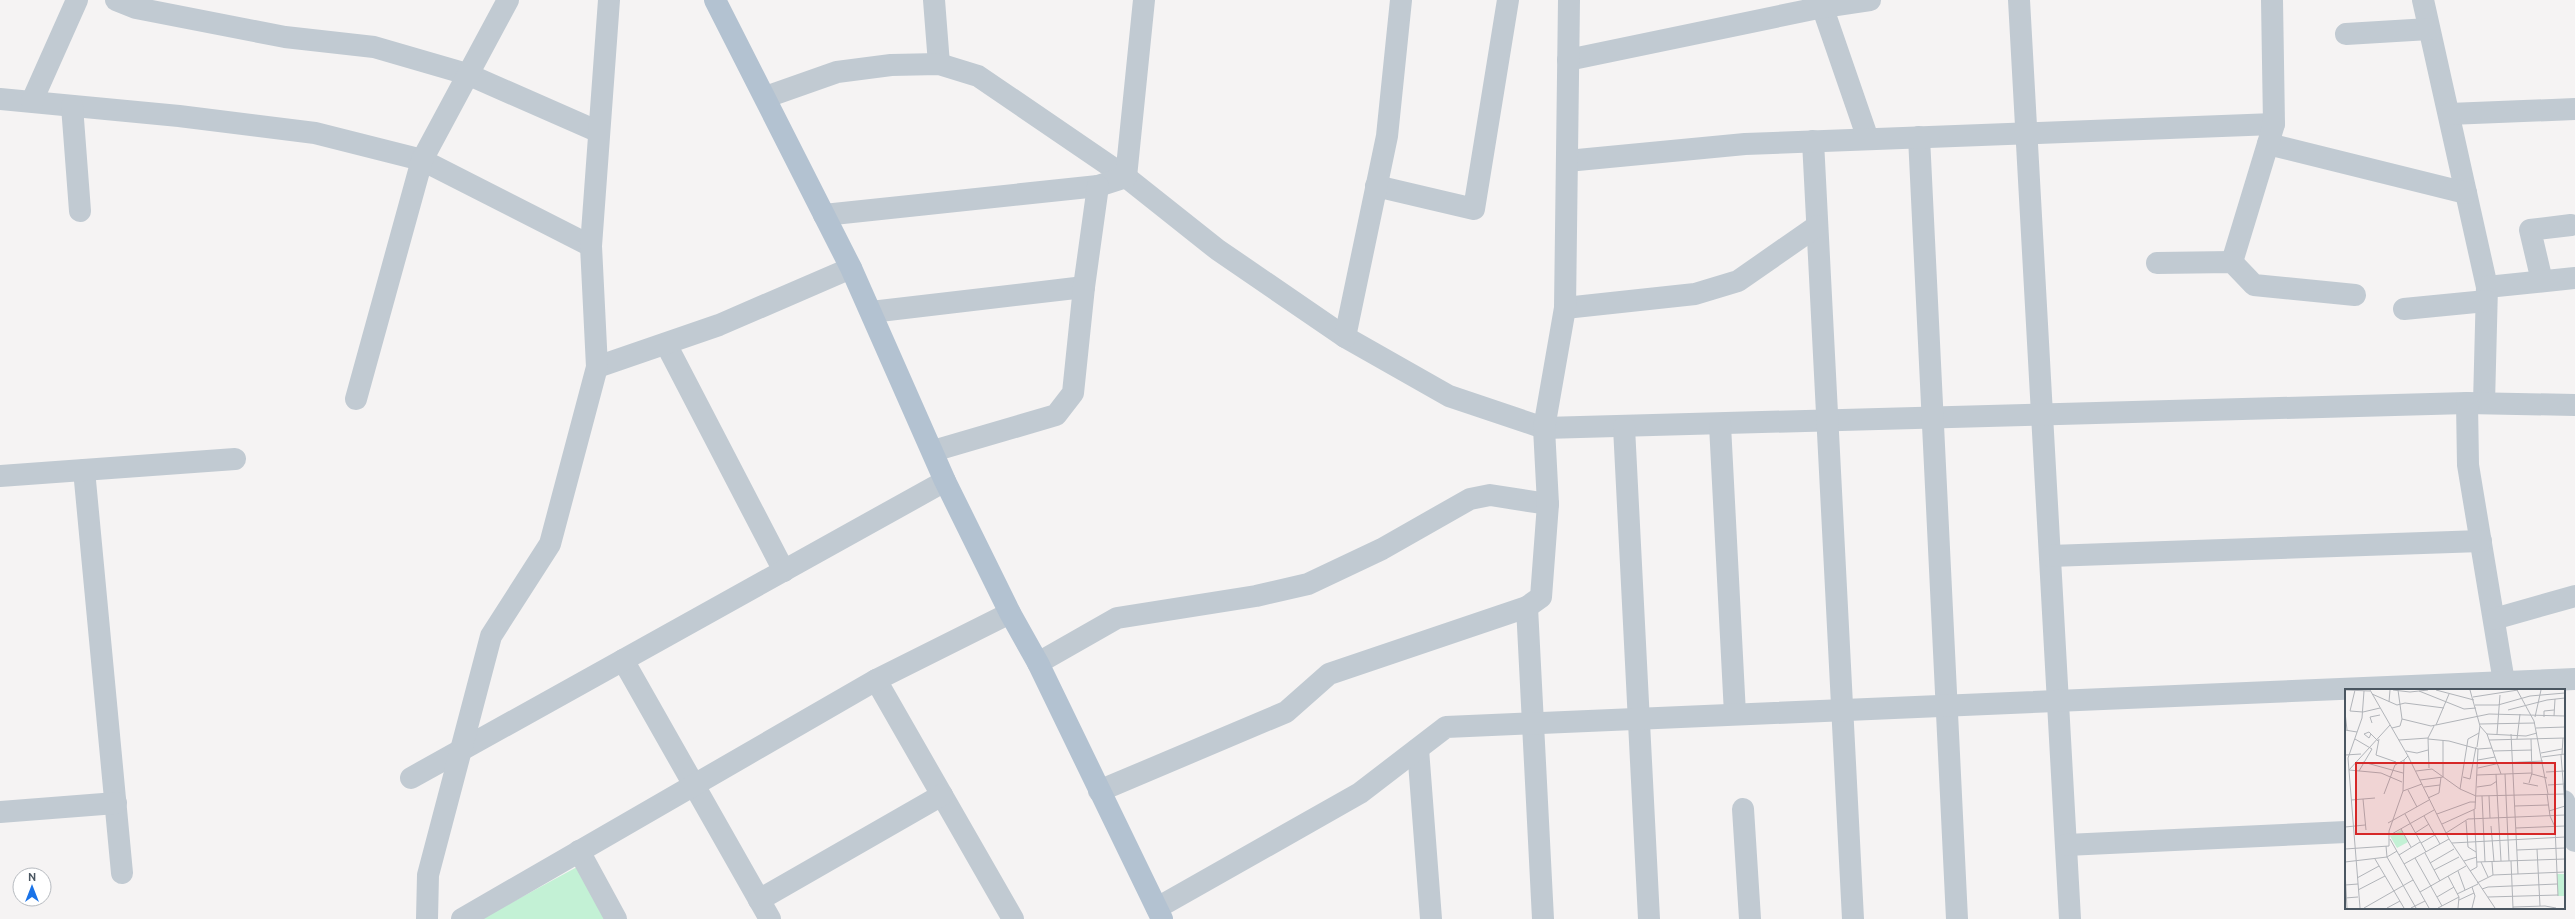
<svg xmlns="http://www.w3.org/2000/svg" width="2575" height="919" font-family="Ubuntu,sans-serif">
<rect width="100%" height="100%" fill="#f5f3f3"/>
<path fill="#c3f1d5" d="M577,867L605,919H481Z"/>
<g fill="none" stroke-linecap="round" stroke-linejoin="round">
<g stroke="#c1cad2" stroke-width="22">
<path d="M116,0L136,8L285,37L374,47L467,74L599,132"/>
<path d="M934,0L939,64"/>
<path d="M1820,0L1868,139"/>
<path d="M2019,0L2070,919"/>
<path d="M2423,0L2487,287L2484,403"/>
<path d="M2346,34L2429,29"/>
<path d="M1568,60L1823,7L1870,0"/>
<path d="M766,97L837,72L891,65L939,64L978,76L1126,177L1218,250L1345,337L1449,396L1544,428L2467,403L2575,405"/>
<path d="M0,99L179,116L315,133L422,160L591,246"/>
<path d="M32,101L77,0"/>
<path d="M72,106L80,211"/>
<path d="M2449,114L2575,109"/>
<path d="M1919,137L1957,919"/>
<path d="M1813,141L1853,919"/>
<path d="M2268,144L2466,193"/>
<path d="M1567,161L1745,144L2274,124"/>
<path d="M1376,186L1474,209L1508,0"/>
<path d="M824,215L1098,186L1126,177L1144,0"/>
<path d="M2232,262L2274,124L2272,0"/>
<path d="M2157,263L2232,262L2254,285L2355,295"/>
<path d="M2542,281L2530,230L2571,225"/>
<path d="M2487,287L2575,278"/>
<path d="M1565,308L1695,294L1738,281L1817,226"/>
<path d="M2404,309L2486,301"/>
<path d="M871,312L1084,287"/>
<path d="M1345,337L1387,136L1401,0"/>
<path d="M666,344L784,571"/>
<path d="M597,367L719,325L851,268"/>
<path d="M356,399L422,160L508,0"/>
<path d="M2467,403L2468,465L2504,682L2509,690"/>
<path d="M1720,425L1735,714"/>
<path d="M1624,427L1649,919"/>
<path d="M933,451L1056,415L1073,393L1084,287L1098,186"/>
<path d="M84,470L122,873"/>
<path d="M0,476L235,459"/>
<path d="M2050,556L2481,541"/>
<path d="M1527,607L1543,919"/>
<path d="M2494,619L2575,596"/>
<path d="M623,660L770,919"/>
<path d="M1038,663L1117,618L1256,596L1308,584L1382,549L1470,499L1490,495L1548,504"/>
<path d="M876,680L1013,919"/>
<path d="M1418,749L1431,919"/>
<path d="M411,778L945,481"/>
<path d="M1099,791L1286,712L1329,674L1527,607L1541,597L1548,504L1544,428L1565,308L1569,0"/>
<path d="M2564,801L2574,822L2575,841"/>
<path d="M1743,809L1750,919"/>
<path d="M0,812L116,803"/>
<path d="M2066,845L2346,832"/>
<path d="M579,851L616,919"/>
<path d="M759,900L942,795"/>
<path d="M1157,908L1360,793L1446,727L2575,679"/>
<path d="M427,919L428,875L491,636L550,544L597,367L591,246L609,0"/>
<path d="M462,919L876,680L1010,613"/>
</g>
<path stroke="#b3c2d1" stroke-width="22" d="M715,0L851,268L945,481L1010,613L1038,663L1162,919"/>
</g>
<g transform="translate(2345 689)">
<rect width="220" height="220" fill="#f5f3f3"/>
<path d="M56,141L63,153L52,159L45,147ZM212,185H220V207H213Z" fill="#c3f1d5"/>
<path fill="none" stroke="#b1b4b9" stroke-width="1" d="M0,1L25,2M10,1L5,22L18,23L35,19M25,1L63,67L104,150L150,219M48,1L65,3L83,1M91,1L129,11M125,1L135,37L132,58M172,1L189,32L203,105M74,2L119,20L131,19M27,5L52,16L60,14L99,19M128,8L173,1M44,13L45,1M130,16H153L185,7L220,4M163,21L202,11L220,9M0,23L2,41M209,27L210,10M190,28L196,1M199,28V22L209,21M57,30L86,37L144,25L220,27M27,34L25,28L35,26M135,35L190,34M91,36L104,5M135,37L142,45L156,85M47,39L55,37L57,30L53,1M191,39L220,38M0,41L12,43M26,45L24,49L19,45L24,43L33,52M142,45L181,47L192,44M152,45L155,6M166,45L173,185M10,50L27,60L14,82M34,50L31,66L51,73M83,50L104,52L133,60L147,59M172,50L175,25M54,51L83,49M144,51L220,49M61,62L72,64L83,61M148,62L187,61M196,64L217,60M217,65L218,49M0,66L16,65M216,66L220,117M197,68L220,65M133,71L150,68M18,73L58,84M84,79L83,49L89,37M133,79L155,74L198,72M4,81L45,36M4,81L36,84L57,93M71,82L87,80L115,100L131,107L220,105M201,83L220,82M151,85L156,172M160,85L164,172M187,85L202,89M132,86L187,84M118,88L125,90L131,58M75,91L98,88V51M178,94L193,97M184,94L187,84L186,50M203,96L219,95M79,98L95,96M132,98L146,96L152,92M115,100L123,50L134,44M63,101L72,118M58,102L77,95M39,105L50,76L59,71M202,105L205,127L210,138L213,207M137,107L140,173M144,107L145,129M83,109L94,104L96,88M18,110L21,141M6,111L30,109M170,117L203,116M204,122L220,117M60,125L81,163M92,125L125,113H131M79,127L95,155M121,132L123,158L131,163M43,134L84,111M97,135L130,120L133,60M146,137L149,173M0,138L20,136M171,139L220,137M56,140L66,158M70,144L84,135M101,144L123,130L220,126M45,146L89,121M45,150L84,219M76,154L90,146M107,154L220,148M41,157L42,168L71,219M0,160L44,157V142L58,102L59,71L63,67M192,160L195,217M172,161L220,159M80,164L95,192M54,166L75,153M70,169L97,217M30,170L59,219M119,172L132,168M166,172L168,219M0,173L42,168L52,162M132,173L220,170M136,173L143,188M147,173L148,186M85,174L109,160M59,175L104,150M89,181L114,168M0,182L2,219M113,182L120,201M125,182L132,178L129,121M103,187L114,208L113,219M12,189L34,177M132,194L148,186L220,183M0,196L13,195M137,200L143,198L212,195M13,201L40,187M75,203L121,177M112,205L133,195M92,208L109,198M143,208L213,206M0,209L13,208M114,211L129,204M168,218L200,217L211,219M15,219L3,69L17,29L19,2M19,219L68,191M42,219L55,212M66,219L80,212M93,219L114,208M127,219L130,207L127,198"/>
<path fill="#d62828" fill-opacity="0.15" stroke="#d62828" stroke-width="2" d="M11,74H210V145H11Z"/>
<rect width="220" height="220" fill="none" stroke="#4a5661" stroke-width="2"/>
</g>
<g transform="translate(32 887)"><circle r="19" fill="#ffffff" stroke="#b7bbc0"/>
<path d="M0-3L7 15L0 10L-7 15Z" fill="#1a73e8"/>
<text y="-6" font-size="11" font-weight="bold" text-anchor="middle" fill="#4a5661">N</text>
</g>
</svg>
